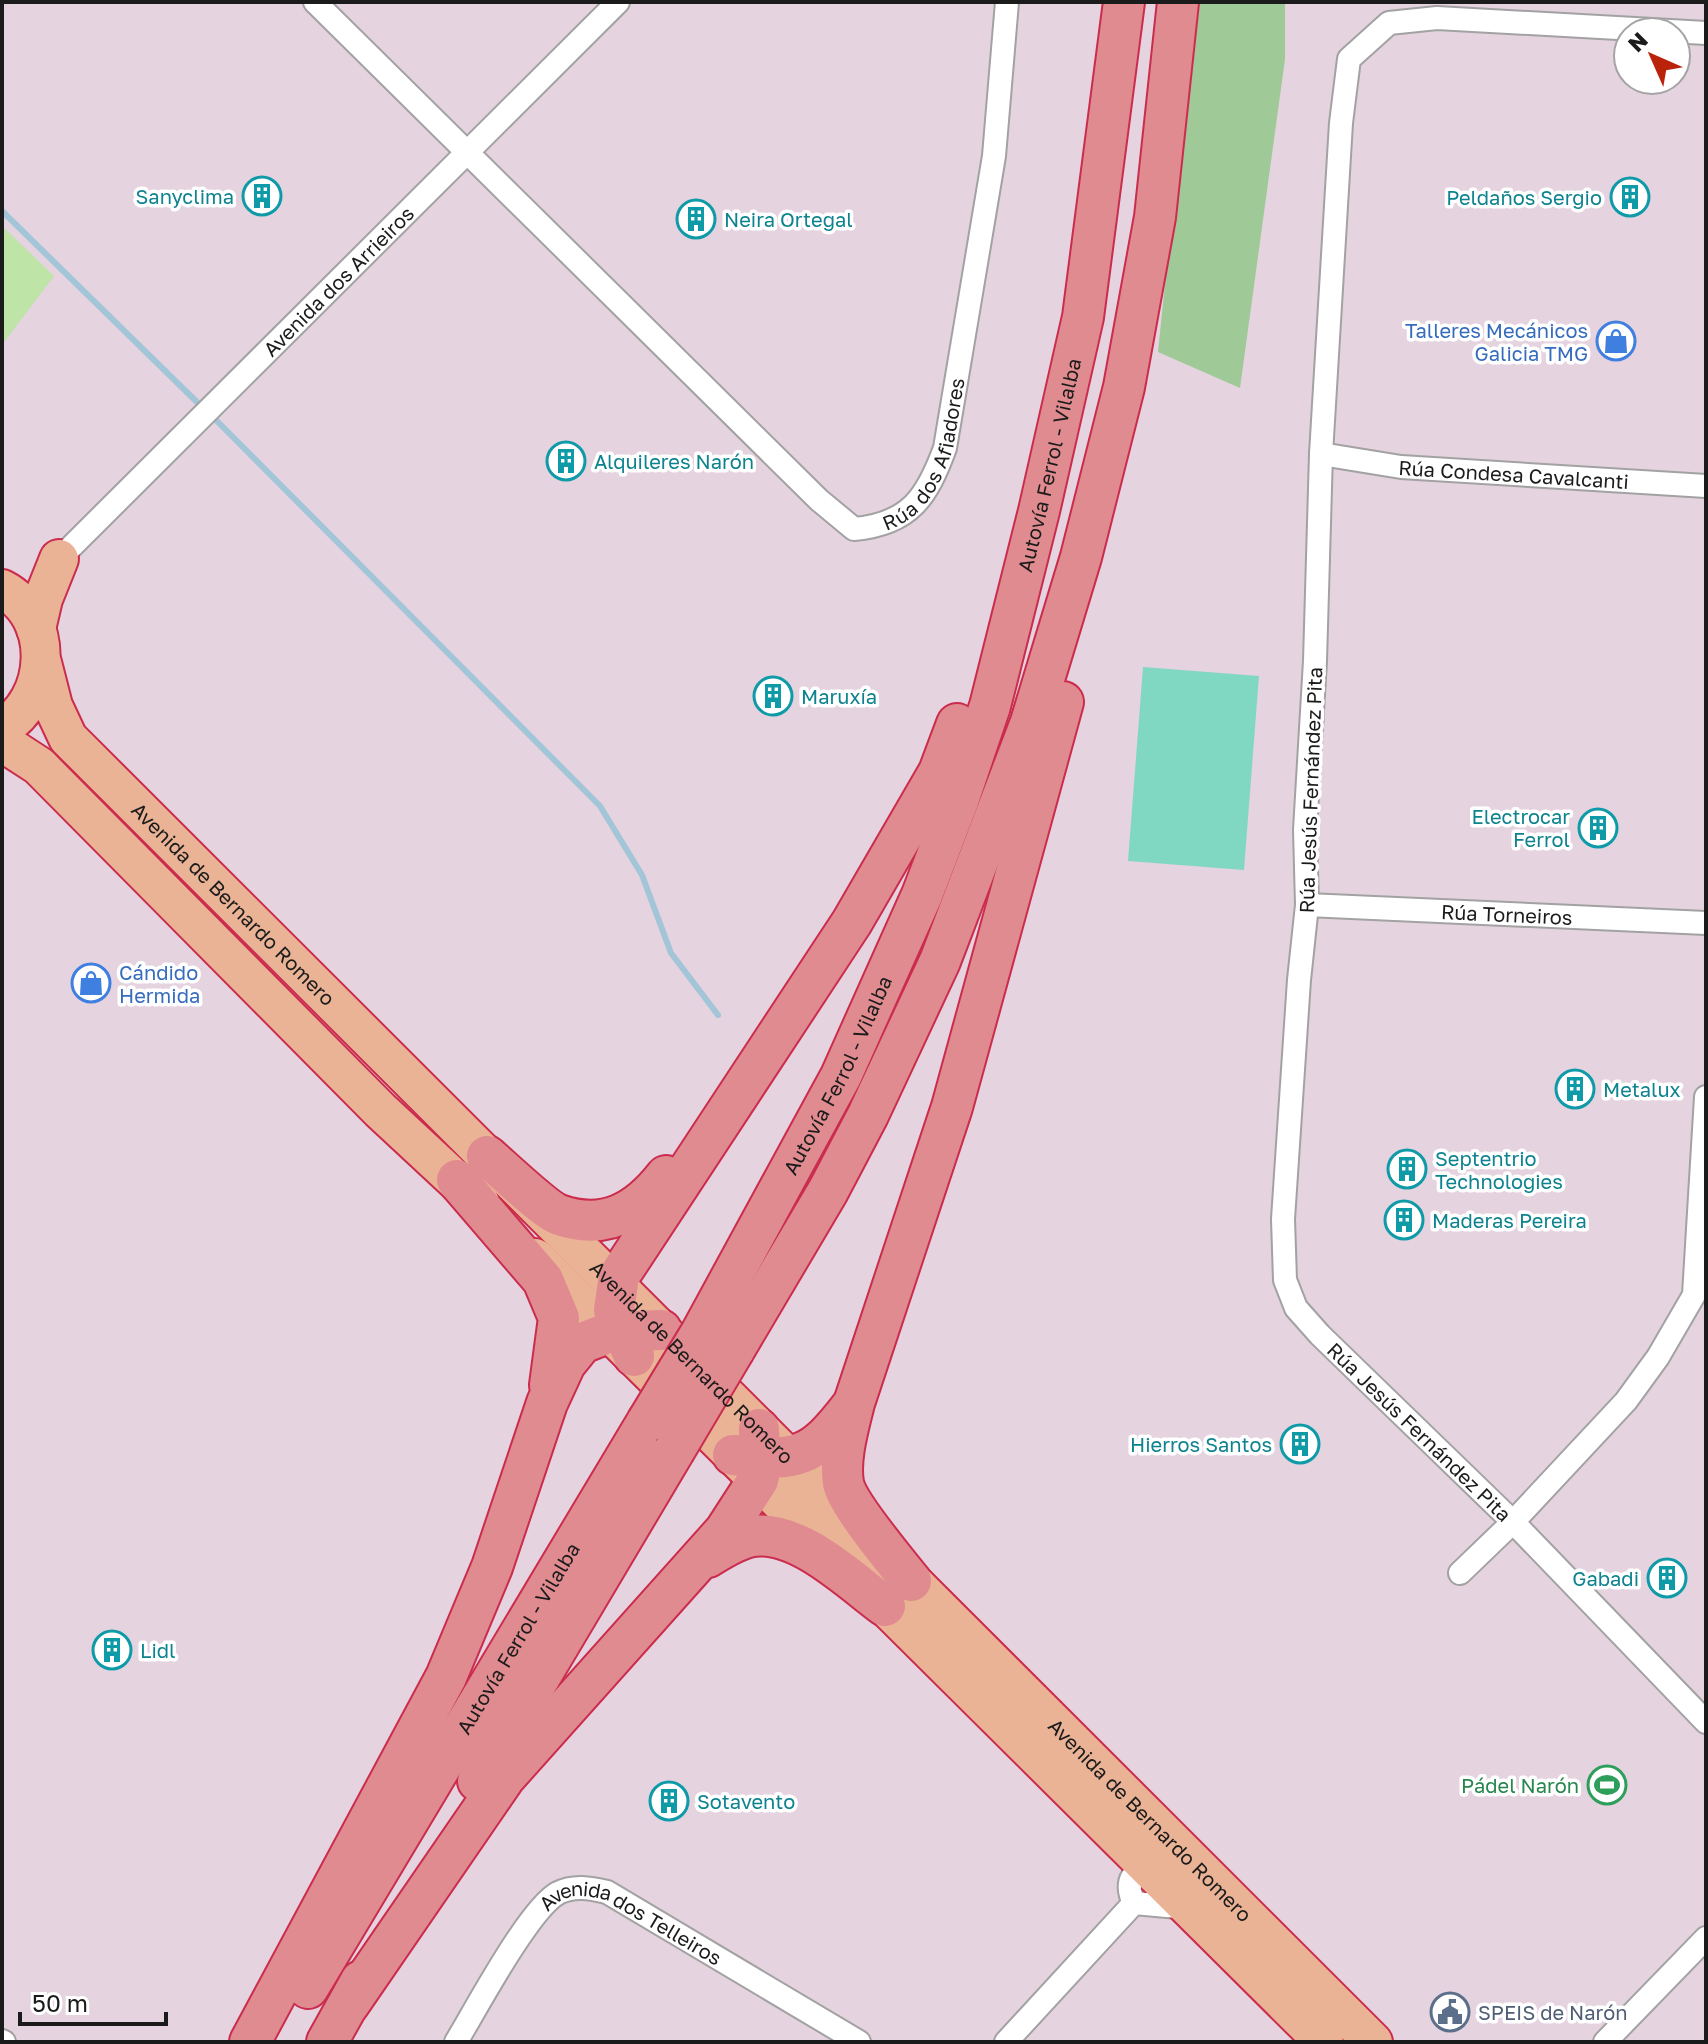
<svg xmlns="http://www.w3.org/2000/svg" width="1708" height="2044" font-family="'Golos Text',sans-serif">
<rect width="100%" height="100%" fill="#eceae0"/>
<path fill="#e5d3df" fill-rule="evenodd" d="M2,2H1706V2042H2ZM1628,32H1676V80H1628Z"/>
<path fill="#bee4a8" d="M2,226L54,276L2,345Z"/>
<path fill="#9fc997" d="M1191,2H1285V59L1240,388L1158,352L1190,42Z"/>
<path fill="#81d8c2" d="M1143,667L1259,676L1244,870L1128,861Z"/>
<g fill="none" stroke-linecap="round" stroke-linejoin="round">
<g stroke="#a2c5d8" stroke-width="6">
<path d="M2,211L202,407"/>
<path d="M211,415L600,806L642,875L671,953L718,1015"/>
</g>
<defs>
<g id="minor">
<path id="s1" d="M315,2L819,500L854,529C910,524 927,497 945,448L994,156L1007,2"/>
<path id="s2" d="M1706,33L1437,18L1389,23L1349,59L1341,123L1321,454L1315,661L1305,830L1307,905L1299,980L1283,1219L1285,1280L1296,1308L1320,1335L1513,1522L1706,1722"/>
<path id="s3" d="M1321,454L1401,467L1706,486"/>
<path id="s4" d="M59,559L618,2"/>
<path id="s5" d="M1307,905L1706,923"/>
<path d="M1460,1573L1513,1522L1626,1401L1658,1357L1694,1295L1706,1097"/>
<path d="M1153,1860C1134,1871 1123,1880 1134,1903L1189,1908"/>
<path d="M2,2041L4,2042"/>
<path id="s6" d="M456,2042C476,2009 529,1909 558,1893C574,1885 590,1888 607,1892L859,2042"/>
<path d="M1006,2042L1134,1903"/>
<path d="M1605,2042L1706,1938"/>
</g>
<g id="trunk">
<path d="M2,589C56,617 51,699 2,728"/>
<path d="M36,629L43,599L59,559"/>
<path id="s7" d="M42,663L53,706L68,738L1373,2042"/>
<path d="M2,742L39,766L380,1110L480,1203"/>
<path d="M535,1258L1324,2042"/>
</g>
<g id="motorway">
<path d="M487,1156C501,1168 545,1210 559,1215C605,1231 638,1212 666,1176"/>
<path d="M457,1180L543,1280L559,1318L550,1385"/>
<path id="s8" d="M701,1333L841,1076L922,895L958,801L990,706L1039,511L1083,317L1124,2"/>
<path d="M734,1350L828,1191L868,1115L940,961L1031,722L1081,557L1124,387L1155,217L1178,2"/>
<path d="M634,1356L614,1310L619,1276L852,922L939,772L957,724"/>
<path d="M733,1455C799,1462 812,1458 852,1406"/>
<path d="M708,1557C721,1549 738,1538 754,1536C799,1530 851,1581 885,1606"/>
<path d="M911,1581C896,1562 847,1504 843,1483C839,1458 848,1428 854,1403L952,1107L1063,702"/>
<path d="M478,1781L674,1451"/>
<path id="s9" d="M308,1988L647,1422"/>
<path d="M349,2004L505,1777L725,1531L758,1480L761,1467L759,1429"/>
<path d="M250,2042L446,1677L492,1567L547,1403L565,1364L582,1343L610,1332L661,1330"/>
<path d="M327,2042L361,1981"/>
</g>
</defs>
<use href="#minor" stroke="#a2a2a2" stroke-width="26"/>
<use href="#trunk" stroke="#cb2c4e" stroke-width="42"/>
<use href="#motorway" stroke="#cb2c4e" stroke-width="44"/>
<use href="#minor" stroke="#fff" stroke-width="22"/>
<use href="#trunk" stroke="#ebb395" stroke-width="38"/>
<use href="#motorway" stroke="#e08b8f" stroke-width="40"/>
<defs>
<g id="motorway-bridge">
<path d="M647,1422L701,1333"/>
<path d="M674,1451L734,1350"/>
</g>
</defs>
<use href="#motorway-bridge" stroke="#cb2c4e" stroke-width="44" stroke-linecap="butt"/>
<use href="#motorway-bridge" stroke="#e08b8f" stroke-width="40"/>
</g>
<defs>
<symbol id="building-ring" viewBox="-11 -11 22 22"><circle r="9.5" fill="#fff" stroke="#0f9aa8" stroke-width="1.5"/><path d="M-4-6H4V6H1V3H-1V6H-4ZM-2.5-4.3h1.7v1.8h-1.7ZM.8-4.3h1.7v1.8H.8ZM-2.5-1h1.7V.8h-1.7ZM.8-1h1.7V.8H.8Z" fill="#0f9aa8"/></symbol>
<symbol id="shop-ring" viewBox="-11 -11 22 22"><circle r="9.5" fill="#fff" stroke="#3f7fe0" stroke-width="1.5"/><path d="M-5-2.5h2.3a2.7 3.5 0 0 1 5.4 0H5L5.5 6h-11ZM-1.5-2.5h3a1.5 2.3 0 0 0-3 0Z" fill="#3f7fe0"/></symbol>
<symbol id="stadium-ring" viewBox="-11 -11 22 22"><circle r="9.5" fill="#fff" stroke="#2e9e5b" stroke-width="1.5"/><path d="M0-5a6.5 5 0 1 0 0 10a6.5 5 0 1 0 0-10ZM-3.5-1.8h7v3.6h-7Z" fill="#2e9e5b"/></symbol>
<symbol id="civic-ring" viewBox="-11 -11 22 22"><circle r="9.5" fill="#fff" stroke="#5c6f8a" stroke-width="1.5"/><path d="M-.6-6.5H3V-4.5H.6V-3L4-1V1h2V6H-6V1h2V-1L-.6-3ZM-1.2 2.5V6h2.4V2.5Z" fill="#5c6f8a"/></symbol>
</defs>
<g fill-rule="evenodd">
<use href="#building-ring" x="240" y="174" width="44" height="44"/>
<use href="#building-ring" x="1608" y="175" width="44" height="44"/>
<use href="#building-ring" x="674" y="197" width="44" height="44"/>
<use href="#shop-ring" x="1594" y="319" width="44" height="44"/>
<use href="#building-ring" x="544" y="439" width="44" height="44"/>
<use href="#building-ring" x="751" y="674" width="44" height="44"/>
<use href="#building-ring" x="1576" y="806" width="44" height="44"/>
<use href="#shop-ring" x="69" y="961" width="44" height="44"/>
<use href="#building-ring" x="1553" y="1067" width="44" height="44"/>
<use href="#building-ring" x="1385" y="1147" width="44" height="44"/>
<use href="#building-ring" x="1382" y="1198" width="44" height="44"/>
<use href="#building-ring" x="1278" y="1422" width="44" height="44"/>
<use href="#building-ring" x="1645" y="1556" width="44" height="44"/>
<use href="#building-ring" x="90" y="1628" width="44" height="44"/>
<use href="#stadium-ring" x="1585" y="1763" width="44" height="44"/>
<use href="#building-ring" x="647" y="1779" width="44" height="44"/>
<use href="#civic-ring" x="1428" y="1990" width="44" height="44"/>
</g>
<g text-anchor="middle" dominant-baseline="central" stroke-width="7" stroke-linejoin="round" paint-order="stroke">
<g font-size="20" fill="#0d838f" stroke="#fff" text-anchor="start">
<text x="234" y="196" text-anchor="end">Sanyclima</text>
<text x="1602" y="197" text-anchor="end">Peldaños Sergio</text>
<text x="724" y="219">Neira Ortegal</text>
<text x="594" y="461">Alquileres Narón</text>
<text x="801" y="696">Maruxía</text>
<text x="1570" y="816" text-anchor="end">Electrocar<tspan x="1570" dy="23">Ferrol</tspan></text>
<text x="1603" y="1089">Metalux</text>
<text x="1435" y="1158">Septentrio<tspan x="1435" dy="23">Technologies</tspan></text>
<text x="1432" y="1220">Maderas Pereira</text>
<text x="1272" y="1444" text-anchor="end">Hierros Santos</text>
<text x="1639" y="1578" text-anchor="end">Gabadi</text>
<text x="140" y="1650">Lidl</text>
<text x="697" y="1801">Sotavento</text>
</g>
<g font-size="20" fill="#1b1b1b" stroke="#fff">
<text stroke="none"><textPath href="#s4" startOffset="394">Avenida dos Arrieiros</textPath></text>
<text stroke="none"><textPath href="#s1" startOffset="870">Rúa dos Afiadores</textPath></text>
<text stroke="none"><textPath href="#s8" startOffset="940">Autovía Ferrol - Vilalba</textPath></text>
<text stroke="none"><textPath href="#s3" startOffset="194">Rúa Condesa Cavalcanti</textPath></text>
<text transform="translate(1310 790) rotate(-88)">Rúa Jesús Fernández Pita</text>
<text stroke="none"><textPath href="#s7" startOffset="314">Avenida de Bernardo Romero</textPath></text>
<text stroke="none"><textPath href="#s5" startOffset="200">Rúa Torneiros</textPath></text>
<text stroke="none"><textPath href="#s8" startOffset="292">Autovía Ferrol - Vilalba</textPath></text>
<text stroke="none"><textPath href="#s7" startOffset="962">Avenida de Bernardo Romero</textPath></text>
<text stroke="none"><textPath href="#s2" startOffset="1800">Rúa Jesús Fernández Pita</textPath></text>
<text stroke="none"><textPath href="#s9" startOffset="408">Autovía Ferrol - Vilalba</textPath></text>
<text stroke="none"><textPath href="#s7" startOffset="1610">Avenida de Bernardo Romero</textPath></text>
<text stroke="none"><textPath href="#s6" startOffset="262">Avenida dos Telleiros</textPath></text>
</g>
<g font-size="20" fill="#366cbe" stroke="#fff" text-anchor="end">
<text x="1588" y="330">Talleres Mecánicos<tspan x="1588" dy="23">Galicia TMG</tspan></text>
<text x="119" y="972" text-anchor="start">Cándido<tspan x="119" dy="23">Hermida</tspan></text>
</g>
<g font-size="20" fill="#27864d" stroke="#fff" text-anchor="end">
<text x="1579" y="1785">Pádel Narón</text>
</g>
<g font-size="20" fill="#4e5e75" stroke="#fff" text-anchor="start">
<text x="1478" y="2012">SPEIS de Narón</text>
</g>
</g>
<rect width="1708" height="2044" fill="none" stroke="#1b1b1b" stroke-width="8"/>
<g transform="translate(1652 56) rotate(315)"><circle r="38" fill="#ffffff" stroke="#a4a4a4" stroke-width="2"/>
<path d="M0-6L14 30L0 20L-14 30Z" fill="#bb220a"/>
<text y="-12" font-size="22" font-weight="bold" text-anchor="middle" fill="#1b1b1b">N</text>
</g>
<path d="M20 2012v12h146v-12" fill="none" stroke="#1b1b1b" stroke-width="4"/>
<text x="32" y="2012" font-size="24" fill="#1b1b1b" stroke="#ffffff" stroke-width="6" paint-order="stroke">50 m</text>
</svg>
